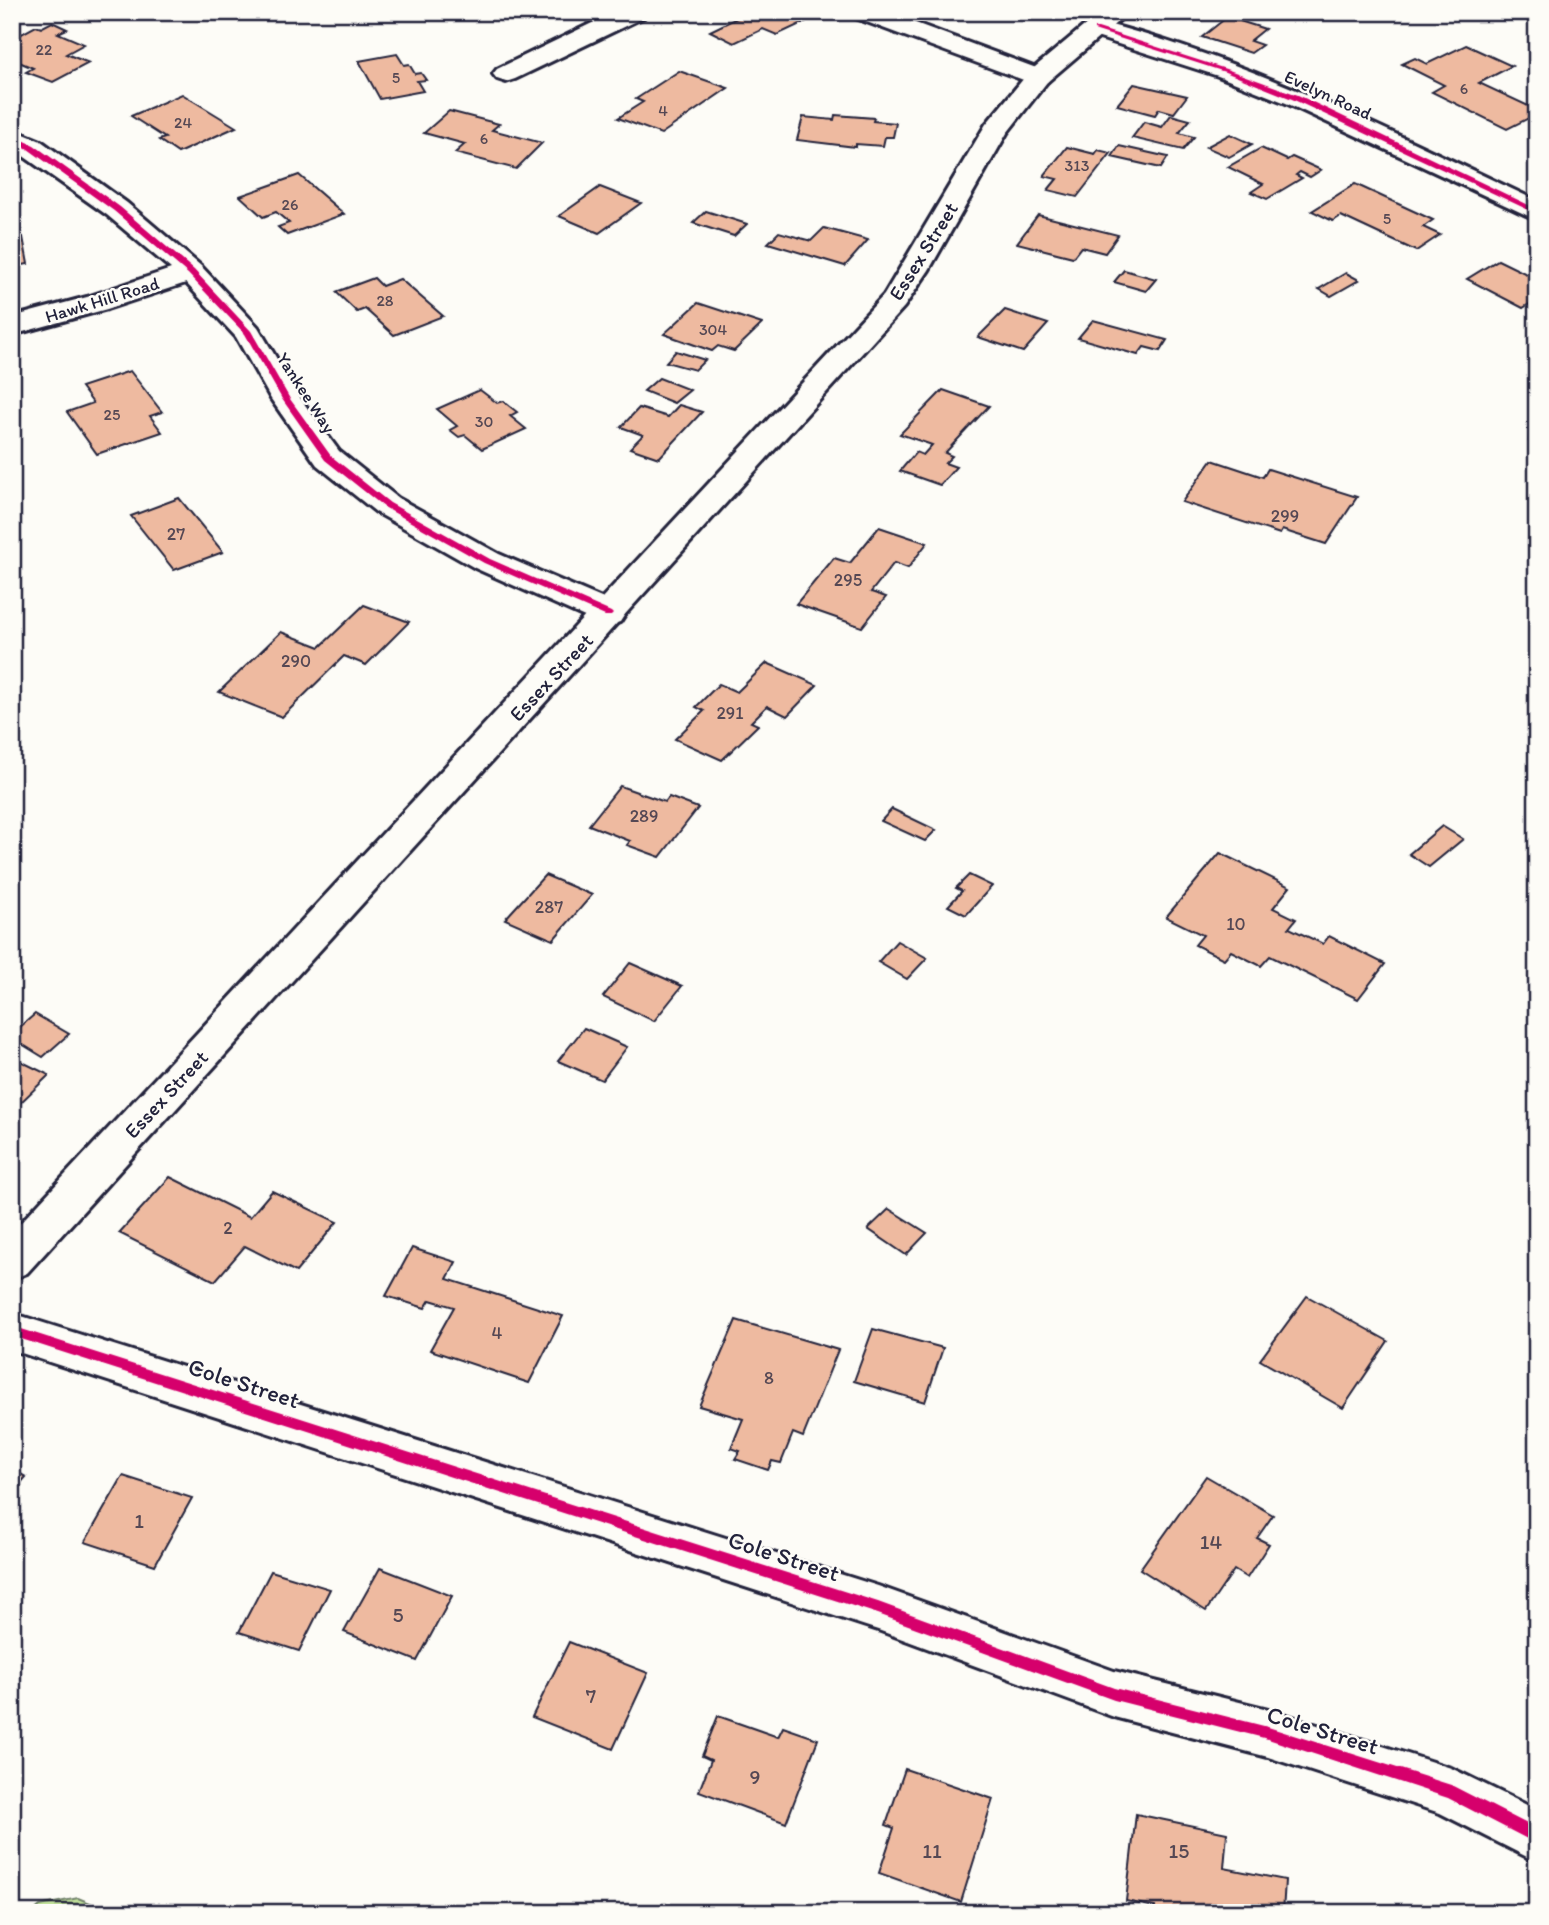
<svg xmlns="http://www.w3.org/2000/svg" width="1549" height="1925" font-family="Itim,sans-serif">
<rect width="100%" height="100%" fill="#fdfcf7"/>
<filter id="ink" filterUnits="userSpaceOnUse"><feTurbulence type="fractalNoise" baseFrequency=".0143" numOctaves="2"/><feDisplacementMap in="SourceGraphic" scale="14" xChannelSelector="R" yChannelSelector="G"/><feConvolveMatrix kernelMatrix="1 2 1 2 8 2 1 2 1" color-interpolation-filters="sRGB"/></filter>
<g filter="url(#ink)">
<path fill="#c3e39c" stroke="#72826c" stroke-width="2" d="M78,1898L114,1913H32L40,1906Z"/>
<g fill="#eebaa0" stroke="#22223b" stroke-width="2">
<path d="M737,12H794L809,20L777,35L763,29L734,43L710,31L739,17L732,14Z"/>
<path d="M1227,17L1265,29L1250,41L1262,45L1251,53L1202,37Z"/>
<path d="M52,22L67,29L58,33L84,44L66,54L89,63L53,82L26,72L33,68L12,59V39L36,26L41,28Z"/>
<path d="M1466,45L1512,66L1479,83L1537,110V114L1507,129L1432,92L1444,85L1402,64L1415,58L1427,64Z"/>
<path d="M397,54L404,65L409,64L415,74L421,73L426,80L417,81L423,91L380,99L359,61Z"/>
<path d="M679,71L728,88L661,134L618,118L643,102L636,99Z"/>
<path d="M1134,84L1187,96L1174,113L1159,109L1155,115L1117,105Z"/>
<path d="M182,94L236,127L178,153L159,140L165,138L131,116Z"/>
<path d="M449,111L499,124L492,130L542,143L516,169L455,153L465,144L424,133Z"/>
<path d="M835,115L874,118L873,121L896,123L893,137H885L883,146L856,144V147L797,140L803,117L834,120Z"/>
<path d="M1171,115L1190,120L1179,133L1194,137L1183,150L1132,138L1144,122L1162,127Z"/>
<path d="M1230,134L1252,144L1229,157L1206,147Z"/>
<path d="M1119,146L1168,157L1161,168L1112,157Z"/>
<path d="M1067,147L1095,154L1098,150L1111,153L1077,197L1048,190L1057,179L1044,176Z"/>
<path d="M1261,148L1287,160L1292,157L1321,170L1310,177L1300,172L1296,175L1302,178L1267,199L1251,192L1263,184L1228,167Z"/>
<path d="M299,175L344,214L287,235L278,227L289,223L276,212L263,217L240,196Z"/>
<path d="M1355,184L1433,220L1423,227L1440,235L1416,251L1341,216L1333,221L1312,211Z"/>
<path d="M600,187L641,203L599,233L559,216Z"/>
<path d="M706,211L747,224L734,236L693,223Z"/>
<path d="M1038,215L1118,235L1105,253L1081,247L1073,257L1017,243Z"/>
<path d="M824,228L868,240L845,266L768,243L779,232L811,241Z"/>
<path d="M23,237L28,264L12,267V239Z"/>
<path d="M1498,260L1537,279V299L1523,308L1467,279Z"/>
<path d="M1124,270L1156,279L1146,291L1114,282Z"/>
<path d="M1346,273L1359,280L1331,296L1319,289Z"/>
<path d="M374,278L382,286L400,279L443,316L394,335L365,309L357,312L336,292Z"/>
<path d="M698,303L762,324L734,351L718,346L712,351L664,334Z"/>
<path d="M1005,310L1048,324L1023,352L978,337Z"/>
<path d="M1093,320L1167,340L1160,351L1144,347L1138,355L1078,338Z"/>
<path d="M676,351L705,360L695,370L666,362Z"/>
<path d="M130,371L162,412L150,416L162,432L97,454L67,412L93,403L81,387Z"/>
<path d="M659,378L690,390L674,403L644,391Z"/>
<path d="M480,390L497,403L503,401L517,412L510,416L526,429L482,449L465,435L459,437L450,430L457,426L437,409Z"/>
<path d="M943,390L989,406L945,453L952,456L945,463L956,467L940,485L900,471L916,452L923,455L932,445L900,434Z"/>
<path d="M679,405L702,412L659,458L630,448L643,435L621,427L639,408L668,417Z"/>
<path d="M1531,425L1537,426V442L1529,441Z"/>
<path d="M1212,460L1263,477L1268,469L1357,497L1326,544L1282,530L1280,534L1182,502Z"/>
<path d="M179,498L223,552L174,570L131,516Z"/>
<path d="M879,527L927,543L908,568L894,563L871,592L886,597L862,627L796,604L834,558L850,563Z"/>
<path d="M364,605L409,622L366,665L344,656L282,717L219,692L281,632L320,647Z"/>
<path d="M767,663L817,685L787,716L767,706L751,722L758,725L722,760L675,739L704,711L696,707L719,684L737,692Z"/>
<path d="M620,786L665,802L669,797L698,808L660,857L627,845L630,841L589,825Z"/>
<path d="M892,809L936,830L925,841L881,821Z"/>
<path d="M1442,826L1463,839L1429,867L1409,854Z"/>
<path d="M1220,853L1290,887L1273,908L1296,919L1289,928L1323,944L1329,936L1385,964L1358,999L1270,956L1261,966L1231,951L1224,959L1195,945L1203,935L1166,917Z"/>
<path d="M545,875L592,895L553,940L505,919Z"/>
<path d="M969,875L992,886L966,915L948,906L962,891L956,888Z"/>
<path d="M897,941L927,958L907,979L878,962Z"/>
<path d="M630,963L682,986L654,1021L603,997Z"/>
<path d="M35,1014L69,1034L43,1057L12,1038V1034Z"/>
<path d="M584,1028L627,1047L602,1080L558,1061Z"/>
<path d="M12,1057L49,1075L12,1111Z"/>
<path d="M170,1177L250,1217L272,1191L337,1222L296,1272L245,1246L215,1281L119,1233Z"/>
<path d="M889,1209L927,1233L906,1255L868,1229Z"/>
<path d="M412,1248L456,1262L447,1279L563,1316L529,1383L430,1350L454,1307L430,1300L425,1308L386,1296Z"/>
<path d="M1307,1296L1388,1341L1343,1408L1260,1360Z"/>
<path d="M736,1320L838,1350L803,1437L793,1433L781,1463L772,1461L768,1470L735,1459L740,1451L731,1448L743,1419L699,1406Z"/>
<path d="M873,1329L943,1348L925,1402L854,1381Z"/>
<path d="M12,1469L26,1477L12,1493Z"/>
<path d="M123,1476L192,1498L155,1565L85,1542Z"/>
<path d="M1206,1476L1273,1515L1257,1538L1269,1544L1247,1578L1234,1570L1206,1611L1140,1569Z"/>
<path d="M380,1568L452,1596L417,1661L344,1632Z"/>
<path d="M271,1571L330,1589L299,1651L239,1632Z"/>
<path d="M569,1642L648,1673L613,1749L532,1717Z"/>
<path d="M718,1716L778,1737L783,1727L818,1739L786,1823L699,1791L711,1760L702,1756Z"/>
<path d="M905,1769L993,1799L961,1902L879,1873L894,1828L886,1825Z"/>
<path d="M1136,1814L1227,1833L1224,1868L1285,1880L1283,1913H1154L1155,1907L1126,1901Z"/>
</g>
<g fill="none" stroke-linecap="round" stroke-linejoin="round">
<defs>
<g id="minor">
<path d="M615,12H647L644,17L515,79L506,82L497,79L493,74L497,69Z"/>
<path d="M850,12H886L1047,72L1051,77L1047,82L1038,85L1029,82L853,17Z"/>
<path d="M1096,21C1251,60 1393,133 1537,201V220L1286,103L1218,76L1087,34L1083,29L1087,24Z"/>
<path d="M12,129L41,141L127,203L201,266L258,327L300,398L339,451L398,498L499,554L620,606L625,614L620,622L608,625L596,622L475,568L376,512L317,465L271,399L236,337L186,283L107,309L12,335V317L87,297L171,269L107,215L12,148Z"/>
</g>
<path id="tertiary" d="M12,1313L878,1586L1114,1671L1268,1709L1451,1768L1537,1810V1862L1440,1813L1268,1757L1114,1717L878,1630L12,1350Z"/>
<path id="secondary" d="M1101,12H1129L1047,82L1007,133L929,270L904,307L27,1273L12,1279V1232L884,295L986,124L1029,72Z"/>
</defs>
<use href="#minor" stroke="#22223b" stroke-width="6"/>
<use href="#tertiary" stroke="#22223b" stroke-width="6"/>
<use href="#secondary" stroke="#22223b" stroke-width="6"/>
<use href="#minor" fill="#fdfcf7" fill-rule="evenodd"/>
<use href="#tertiary" fill="#fdfcf7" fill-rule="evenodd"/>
<use href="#secondary" fill="#fdfcf7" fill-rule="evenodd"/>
<defs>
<g id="cycleway">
<path d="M1094,28H1098L1229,70L1298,95L1537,209V214L1292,99L1225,72L1094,30Z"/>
<path d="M12,135L34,145L120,207L194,270L251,331L290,399L331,456L390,503L490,559L611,612L613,614L611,616H605L484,563L384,507L325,460L282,399L245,334L188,274L114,211L28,149L12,140Z"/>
<path d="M12,1326L878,1602L1114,1688L1268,1727L1451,1785L1537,1829V1844L1448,1798L1268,1739L1114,1700L878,1614L12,1336Z"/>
</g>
</defs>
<use href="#cycleway" stroke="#fdfcf7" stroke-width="5"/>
<use href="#cycleway" fill="#d6006c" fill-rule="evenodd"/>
</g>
</g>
<g text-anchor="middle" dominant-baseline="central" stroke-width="5" stroke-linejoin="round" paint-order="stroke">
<g font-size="16" fill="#554854">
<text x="44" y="49">22</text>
<text x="396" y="77">5</text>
<text x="1464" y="88">6</text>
<text x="663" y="110">4</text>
<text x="183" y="122">24</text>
<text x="484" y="138">6</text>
<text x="1077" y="165">313</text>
<text x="290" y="204">26</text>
<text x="1387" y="218">5</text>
<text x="385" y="300">28</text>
<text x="713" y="329">304</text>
<text x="112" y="414">25</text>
<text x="484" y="421">30</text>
</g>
<g font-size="18" fill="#22223b" stroke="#fdfcf7">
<text transform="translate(1328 95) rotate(25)">Evelyn Road</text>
<text transform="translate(102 300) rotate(-17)">Hawk Hill Road</text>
<text transform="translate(306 393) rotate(57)">Yankee Way</text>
</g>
<g font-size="18" fill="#554854">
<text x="1285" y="516">299</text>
<text x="176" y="534">27</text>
<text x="848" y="580">295</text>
<text x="296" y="661">290</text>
<text x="730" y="713">291</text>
<text x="644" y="816">289</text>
<text x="549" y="907">287</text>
<text x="1236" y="924">10</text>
<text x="228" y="1228">2</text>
<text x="497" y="1333">4</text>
<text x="769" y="1378">8</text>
</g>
<g font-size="21" fill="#22223b" stroke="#fdfcf7">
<text transform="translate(923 251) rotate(-58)">Essex Street</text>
<text transform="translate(551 677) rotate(-47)">Essex Street</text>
<text transform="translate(166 1094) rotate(-47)">Essex Street</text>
</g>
<g font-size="21" fill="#554854">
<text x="139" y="1520">1</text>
<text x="1211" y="1541">14</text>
<text x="398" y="1614">5</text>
<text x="591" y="1695">7</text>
<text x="755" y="1776">9</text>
<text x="932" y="1850">11</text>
<text x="1179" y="1850">15</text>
</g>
<g font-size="24" fill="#22223b" stroke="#fdfcf7">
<text transform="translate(244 1383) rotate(18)">Cole Street</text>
<text transform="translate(784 1556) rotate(18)">Cole Street</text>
<text transform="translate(1323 1730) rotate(17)">Cole Street</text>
</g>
</g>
<rect width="1549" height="1925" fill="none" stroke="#fdfcf7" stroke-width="42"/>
<rect x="21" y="21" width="1507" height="1883" fill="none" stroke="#22223b" stroke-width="2.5" filter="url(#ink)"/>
</svg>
